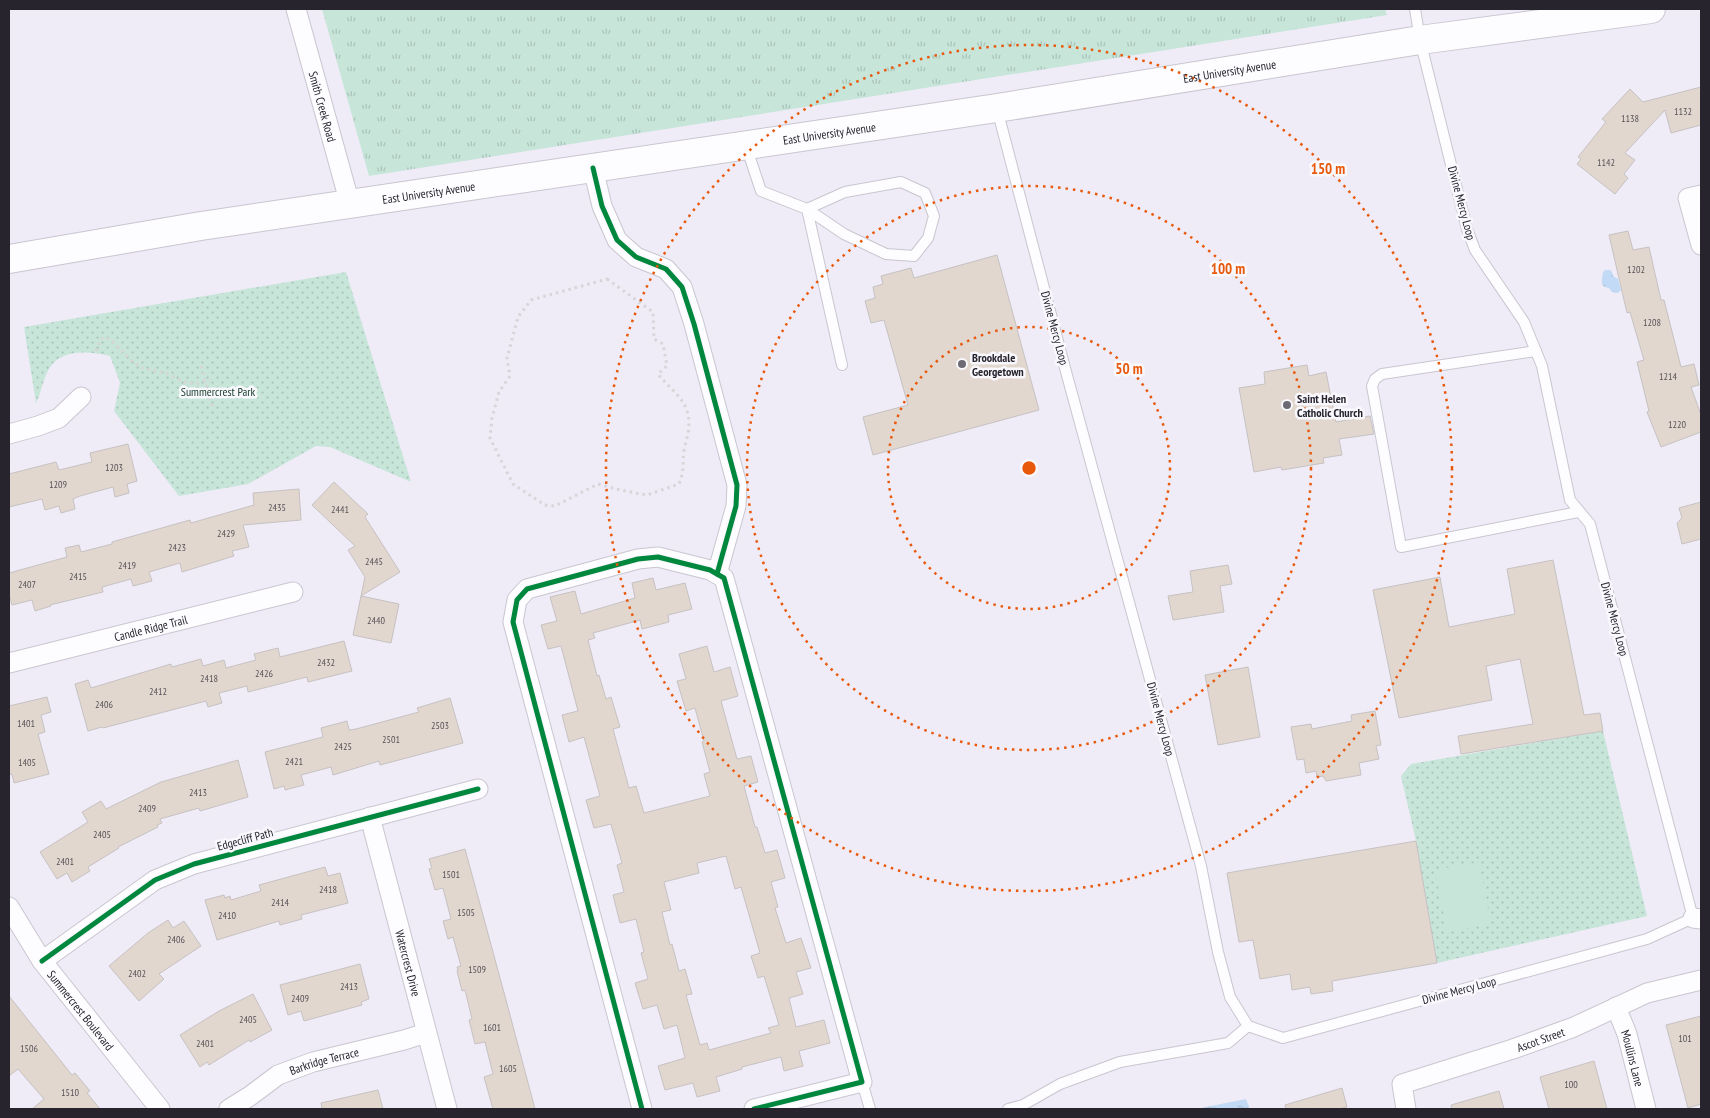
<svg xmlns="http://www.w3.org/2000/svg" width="1710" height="1118" font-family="'PT Sans Narrow',sans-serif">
<defs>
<pattern id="grass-tufts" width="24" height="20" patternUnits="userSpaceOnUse" patternTransform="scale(1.25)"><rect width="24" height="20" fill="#c7e5d9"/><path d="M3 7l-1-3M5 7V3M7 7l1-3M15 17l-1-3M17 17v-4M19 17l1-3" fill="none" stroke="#abc4bb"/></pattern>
<pattern id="park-dots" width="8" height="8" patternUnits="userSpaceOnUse" patternTransform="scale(1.25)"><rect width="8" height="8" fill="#c7e5d9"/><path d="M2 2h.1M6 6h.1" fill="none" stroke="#abc4bb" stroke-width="1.8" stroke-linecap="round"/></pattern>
<pattern id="water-ripples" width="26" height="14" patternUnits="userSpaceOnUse" patternTransform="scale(1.25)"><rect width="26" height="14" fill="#c2daf6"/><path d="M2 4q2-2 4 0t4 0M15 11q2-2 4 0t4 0" fill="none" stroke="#a7bbd3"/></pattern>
</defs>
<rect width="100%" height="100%" fill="#efecf7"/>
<path fill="url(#grass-tufts)" d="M322,9H1385L1387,15L369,176Z"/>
<g fill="url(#park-dots)">
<path d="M346,272L411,482L330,447L316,446L248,484L179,496L114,411L120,383L110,356C88,351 58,348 47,373C42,383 41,393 36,403L24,327Z"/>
<path d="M1603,731L1647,916L1437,963L1416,841L1401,776L1411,764Z"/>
</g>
<path fill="#c7e5d9" d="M1479,862L1491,924L1447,932L1435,870Z"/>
<g fill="url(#water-ripples)">
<path d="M1605,270H1610L1612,272L1613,276L1618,279L1621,290L1618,293L1612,292L1609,288C1599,287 1602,280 1603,272Z"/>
<path d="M1246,1099L1250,1109H1196Z"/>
</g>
<g fill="#e2d7cf" stroke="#c6c1c2" fill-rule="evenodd">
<path d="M1701,87V125L1671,133L1665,110L1625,153L1635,160L1624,174L1628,178L1615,194L1577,164L1581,159L1578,157L1606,122L1602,119L1630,89L1643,102Z"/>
<path d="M1628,231L1633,250L1649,247L1661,300H1664L1681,367L1694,364L1699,385L1691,387L1701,415V432L1661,447L1647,412L1649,411L1637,362L1644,360L1630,312L1627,313L1609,235Z"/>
<path d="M997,255L1039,410L873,455L863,417L908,405L884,320L871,323L865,301L875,298L873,287L883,284L881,276L911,268L914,278Z"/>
<path d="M1307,365L1309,376L1326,372L1336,422L1370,416L1374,434L1339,439L1342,455L1323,458L1324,463L1282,470L1281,467L1254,472L1239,388L1265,384L1264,372Z"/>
<path d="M128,444L137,481L127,484L129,493L115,497L113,487L80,496L73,499L75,509L61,513L59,506L45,510L42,499L9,507V474L56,462L59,470L92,462L90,453Z"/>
<path d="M334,482L368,514L365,517L400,572L361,596L365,577L348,550L355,546L312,505Z"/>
<path d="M299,489L301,520L243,525L249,547L232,551L234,556L182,572L180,563L149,572L152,581L133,586L131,579L102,587L103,592L50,605L51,606L35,611L32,600L12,605L9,594V573L67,557L65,548L79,545L81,552L112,544V542L190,520L191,523L254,505L253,493Z"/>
<path d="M1701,502V539L1682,544L1677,523L1682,518L1679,508Z"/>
<path d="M1553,560L1584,715L1600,713L1603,731L1461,754L1458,736L1533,724L1520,659L1486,666L1492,700L1399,718L1373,590L1440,577L1449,627L1515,614L1507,569Z"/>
<path d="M1228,565L1232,584L1220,586L1224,612L1173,620L1168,596L1193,592L1190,571Z"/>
<path d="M653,578L656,590L685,583L692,609L668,615L669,622L642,629L640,620L593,633L595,638L588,640L597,676L599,675L606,699L611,697L620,727L613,729L629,788L636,786L644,813L710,796L704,774L710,772L702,742L704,741L695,708L686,711L677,681L686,679L679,654L707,646L714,672L730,667L738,696L721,701L737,759L751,756L758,782L744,786L755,827H757L765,853L777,850L785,878L771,882L778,907L775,908L786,943L801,938L811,968L796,972L803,994L789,998L796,1027L824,1020L830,1043L799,1051L803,1066L784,1071L781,1057L742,1067V1069L716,1077L720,1091L697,1097L693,1083L665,1090L658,1066L685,1058L677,1025L664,1029L657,1005L643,1009L635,983L648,979L641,953L644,952L636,919L620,923L613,895L624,892L617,865L622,863L611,824L594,828L586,800L600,796L584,737L569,742L562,715L578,711L561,646L548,649L541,625L557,621L550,597L575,591L581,614L635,598L632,583ZM726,856L735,889L741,887L760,953L751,956L758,978L764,976L779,1025L768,1028L771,1033L709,1050L707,1043L700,1045L686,995L692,994L685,969L679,971L672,944L670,945L662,912L671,910L664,882L699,873L697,863Z"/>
<path d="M361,596L399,604L391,643L353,635Z"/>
<path d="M344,641L352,671L308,682L307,677L248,692L247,686L219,693L222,703L208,707L206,701L103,728L102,727L88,731L75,684L88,680L91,688L171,664L172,667L201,659L203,666L224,660L226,668L256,660L254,654L278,648L280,657Z"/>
<path d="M1248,667L1260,737L1218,745L1205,675Z"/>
<path d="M47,697L51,712L41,715L45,732L38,734L49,774L14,783L12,774L9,775V706Z"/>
<path d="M450,698L463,743L380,765L379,761L333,775L331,767L301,775L304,785L285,790L284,786L274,789L265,752L323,737L321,728L347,721L349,730L356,729L419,712L417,708Z"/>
<path d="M1375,711L1381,745L1376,746L1379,759L1359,763L1361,775L1326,781L1323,776L1317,777L1316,771L1306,773L1304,759L1297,760L1291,727L1311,724L1312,729L1352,721L1351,715Z"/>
<path d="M238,760L248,797L200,811L199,808L160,819L162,823L157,825L158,827L118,847L119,848L88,867L90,871L72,882L67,873L57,879L40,852L88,822L82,812L101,801L106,809L161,782Z"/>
<path d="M1416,841L1437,963L1332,981L1333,991L1311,994L1310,987L1292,990L1290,974L1260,979L1253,940L1239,942L1227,873Z"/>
<path d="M465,849L506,1000L535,1109H493L484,1077L493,1074L485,1042L475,1044L469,1020L472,1019L465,990L462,991L457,971H458L457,967L461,966L453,937L448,939L443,921L451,919L443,888L435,890L429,869L432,868L429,859Z"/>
<path d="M325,867L328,876L340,873L348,903L301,915L302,919L280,925L279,921L217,940L205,900L224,895L225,898L230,896L231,900L261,891L259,885Z"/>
<path d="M168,920L173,928L184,921L201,946L159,974L164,979L139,1001L109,966L148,933Z"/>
<path d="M360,964L369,999L361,1002L362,1005L304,1021L301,1011L288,1015L280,985Z"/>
<path d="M253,994L272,1030L250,1042L249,1040L209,1065L207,1062L200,1067L180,1035L219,1011Z"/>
<path d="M9,996L72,1075L75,1073L90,1091L87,1093L100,1109H32L44,1099L18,1069L9,1076Z"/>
<path d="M1701,1016V1104L1688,1108L1666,1025Z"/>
<path d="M1594,1061L1607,1109H1549L1540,1077Z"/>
<path d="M1342,1088L1347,1107L1338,1109H1286L1285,1105Z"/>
<path d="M378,1090L383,1109H322L321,1103Z"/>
<path d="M1499,1091L1504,1109H1452L1451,1105Z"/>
</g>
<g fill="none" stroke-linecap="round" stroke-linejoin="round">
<defs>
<g id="service">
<path d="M997,109L1065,368L1201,866L1218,952L1230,997L1248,1026L1283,1038L1647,939L1693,918L1590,524L1570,500L1542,366L1524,322L1475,250L1467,229L1420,40L1415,9"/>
<path d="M746,146L761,191L807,209L842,365"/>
<path d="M901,182L925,193L934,216L928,238L914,256L886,254L844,234L807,209L845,192Z"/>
<path d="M1536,351L1382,374L1375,379L1372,386L1401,547L1578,512"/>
<path d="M862,1082L870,1109"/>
<path d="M1008,1109L1023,1105L1060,1084L1120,1062L1228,1043L1248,1026"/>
</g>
<g id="minor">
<path id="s1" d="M296,9L350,204"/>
<path d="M593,168L602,206L617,240L636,257L666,269L682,287L694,324L737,485L736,506L717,574"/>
<path d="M1701,195L1688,198L1701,245"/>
<path d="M9,434L38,426L59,418L81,397"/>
<path id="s2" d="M9,663L293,592"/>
<path id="s3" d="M370,817L447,1109"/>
<path id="s4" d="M9,907L42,961L160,1109"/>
<path d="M1693,918L1701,919"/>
<path d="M42,961L155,880L194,864L478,789"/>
<path id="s5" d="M1616,1007L1627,1034L1646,1109"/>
<path id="s6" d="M229,1109L250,1096L278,1075L313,1062L404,1040L426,1033"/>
<path d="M642,1109L513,622L517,600L527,589L638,559L658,557L710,570L724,578L862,1082L754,1109"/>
<path id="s7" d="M1406,1109L1402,1084L1513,1049L1574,1027L1647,993L1701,980"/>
</g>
<g id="primary">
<path id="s8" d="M9,259L201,226L997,108L1420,40L1651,9"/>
</g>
</defs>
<use href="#service" stroke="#c9c6d0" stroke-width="12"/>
<use href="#minor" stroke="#c9c6d0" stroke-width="21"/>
<use href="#primary" stroke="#c9c6d0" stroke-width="30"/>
<g stroke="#d6d5d8" stroke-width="3" stroke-dasharray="2.5 4" stroke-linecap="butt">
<path d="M607,279L653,312L654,339L663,344L667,366L658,374C676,396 693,402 688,434C687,439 685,444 684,450C682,464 685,469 679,484L647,495L620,490L598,484L555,506L545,505L513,484L490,438L492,418L499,392L510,376L507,358L518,317L531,300Z"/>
<path d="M96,351L101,339L105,337L113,342L133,362L142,368L166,373L185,382L196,384L210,380"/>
<path d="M201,366L213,410"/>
</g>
<use href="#service" stroke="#fdfcfe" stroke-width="10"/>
<use href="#minor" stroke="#fdfcfe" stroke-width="19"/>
<use href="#primary" stroke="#fdfcfe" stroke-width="28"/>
<defs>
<g id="cycleway">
<path d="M593,168L602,206L617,240L636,257L666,269L682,287L694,324L737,485L736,506L717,574"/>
<path d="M42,961L155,880L194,864L478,789"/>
<path d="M642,1109L513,622L517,600L527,589L638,559L658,557L710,570L724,578L862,1082L754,1109"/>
</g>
</defs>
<use href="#cycleway" stroke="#f9f8fd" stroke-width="8"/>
<use href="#cycleway" stroke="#00873e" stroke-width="5"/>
</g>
<g fill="none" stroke="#e8590c" stroke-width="2.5" stroke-dasharray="2.5 5">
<circle cx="1029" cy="468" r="141"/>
<circle cx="1029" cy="468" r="282"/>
<circle cx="1029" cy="468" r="423"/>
</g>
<g fill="#6d6a74" stroke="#f9f8fd" stroke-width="2">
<circle cx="962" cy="364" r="5"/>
<circle cx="1287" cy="405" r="5"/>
</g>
<g text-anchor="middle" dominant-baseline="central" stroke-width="5" stroke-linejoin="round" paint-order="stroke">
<g font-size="10" fill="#565156">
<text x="1683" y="111">1132</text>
<text x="1630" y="118">1138</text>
<text x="1606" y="162">1142</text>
<text x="1636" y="269">1202</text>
<text x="1652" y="322">1208</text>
<text x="1668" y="376">1214</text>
<text x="1677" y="424">1220</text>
<text x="114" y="467">1203</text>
<text x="58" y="484">1209</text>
<text x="277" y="507">2435</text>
<text x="340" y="509">2441</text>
<text x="226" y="533">2429</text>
<text x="177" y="547">2423</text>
<text x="374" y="561">2445</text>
<text x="127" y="565">2419</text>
<text x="78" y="576">2415</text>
<text x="27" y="584">2407</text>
<text x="376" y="620">2440</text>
<text x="326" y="662">2432</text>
<text x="264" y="673">2426</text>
<text x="209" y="678">2418</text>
<text x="158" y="691">2412</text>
<text x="104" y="704">2406</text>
<text x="26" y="723">1401</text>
<text x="440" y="725">2503</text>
<text x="391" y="739">2501</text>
<text x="343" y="746">2425</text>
<text x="294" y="761">2421</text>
<text x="27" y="762">1405</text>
<text x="198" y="792">2413</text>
<text x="147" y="808">2409</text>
<text x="102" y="834">2405</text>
<text x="65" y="861">2401</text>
<text x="451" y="874">1501</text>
<text x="328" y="889">2418</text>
<text x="280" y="902">2414</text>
<text x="466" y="912">1505</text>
<text x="227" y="915">2410</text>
<text x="176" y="939">2406</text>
<text x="477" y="969">1509</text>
<text x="137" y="973">2402</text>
<text x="349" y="986">2413</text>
<text x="300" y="998">2409</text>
<text x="248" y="1019">2405</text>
<text x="492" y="1027">1601</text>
<text x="1685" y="1038">101</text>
<text x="205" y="1043">2401</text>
<text x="29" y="1048">1506</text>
<text x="508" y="1068">1605</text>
<text x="1571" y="1084">100</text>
<text x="70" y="1092">1510</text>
</g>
<g font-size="12" fill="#27242e" stroke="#f9f8fd">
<text stroke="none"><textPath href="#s8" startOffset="1235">East University Avenue</textPath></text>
<text stroke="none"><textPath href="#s1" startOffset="101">Smith Creek Road</textPath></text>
<text stroke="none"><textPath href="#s8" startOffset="830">East University Avenue</textPath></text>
<text stroke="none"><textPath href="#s8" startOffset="425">East University Avenue</textPath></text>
<text transform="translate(1462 203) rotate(75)">Divine Mercy Loop</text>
<text transform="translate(1055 328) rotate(75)">Divine Mercy Loop</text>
<text transform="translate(1615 619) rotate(75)">Divine Mercy Loop</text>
<text stroke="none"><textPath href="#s2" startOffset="146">Candle Ridge Trail</textPath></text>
<text transform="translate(1161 719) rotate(75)">Divine Mercy Loop</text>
<text transform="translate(245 839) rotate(-15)">Edgecliff Path</text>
<text stroke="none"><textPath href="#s3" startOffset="151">Watercrest Drive</textPath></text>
<text transform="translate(1459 990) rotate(-15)">Divine Mercy Loop</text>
<text stroke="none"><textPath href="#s4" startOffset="126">Summercrest Boulevard</textPath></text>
<text stroke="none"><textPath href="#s7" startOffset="171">Ascot Street</textPath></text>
<text stroke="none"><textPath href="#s5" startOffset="54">Moullins Lane</textPath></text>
<text stroke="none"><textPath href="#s6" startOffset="108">Barkridge Terrace</textPath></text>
</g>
<g font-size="12" font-weight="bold" fill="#27242e" stroke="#f9f8fd" text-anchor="start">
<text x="972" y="357">Brookdale<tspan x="972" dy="14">Georgetown</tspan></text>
<text x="1297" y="398">Saint Helen<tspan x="1297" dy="14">Catholic Church</tspan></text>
</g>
<g font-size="12" fill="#1c412f" stroke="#f9f8fd">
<text x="218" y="391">Summercrest Park</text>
</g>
</g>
<circle cx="1029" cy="468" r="8" fill="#e8590c" stroke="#f9f8fd" stroke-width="2.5"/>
<g font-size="15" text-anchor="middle" font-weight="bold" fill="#e8590c" stroke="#f9f8fd" stroke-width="5" stroke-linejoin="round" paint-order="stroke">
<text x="1328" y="174">150 m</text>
<text x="1228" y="274">100 m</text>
<text x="1129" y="374">50 m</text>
</g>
<rect width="1710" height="1118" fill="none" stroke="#27242e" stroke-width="20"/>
</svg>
